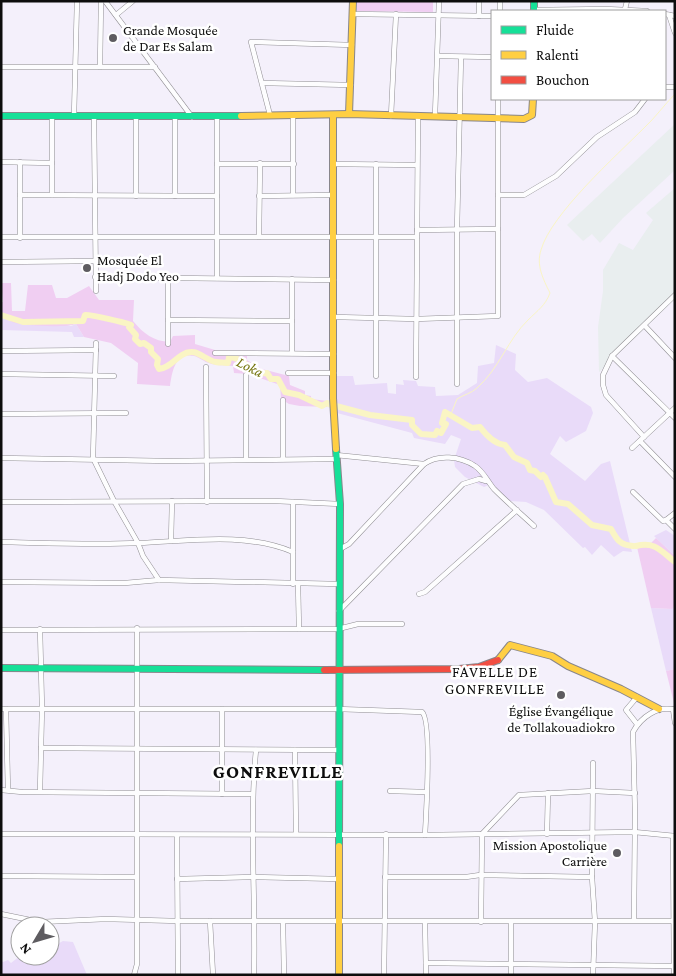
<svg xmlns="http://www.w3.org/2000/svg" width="676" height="976" font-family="'Crimson Pro',serif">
<rect width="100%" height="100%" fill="#f4f0fb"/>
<g fill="#e9eeef">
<path d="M675,124V170L623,218L600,243L592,234L583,241L567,225Z"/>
<path d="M675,188V299L599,372L598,327L603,291V270L619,243L633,250L653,220L646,213Z"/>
</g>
<g fill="#e9dbf9">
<path d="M1,317L13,322L35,325L63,324L71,326L76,324L84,337H74L72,332L1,330Z"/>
<path d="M496,345L516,354L515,370L528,382L547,378L591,407L593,413L586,431L566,442L560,436L550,454L585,481L601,464L610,461L632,552L623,551L614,557L601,545L592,555L585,547L583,548L544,510L526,502L510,501L491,484L484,487L465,477L455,467L454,460L461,439L451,435L445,444L414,438L412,433L337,413L335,376H353L355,385L387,383L388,393L396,394V384L404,385L403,380L416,381L418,386L435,387L436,396L458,395L477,383L478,366L494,363Z"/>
<path d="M666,530L675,536V556L654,536Z"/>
<path d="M675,604V669L666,671L651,608L671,609Z"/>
<path d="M63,941L73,942L87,975H1V961L3,962L8,960L11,963L20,956H50V948Z"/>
</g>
<g fill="#f0cef2">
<path d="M357,1H433V12L357,11Z"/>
<path d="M1,283H11L12,311H25L28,285H52L56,298H67L89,286L99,300H134L133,321C144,334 153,341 170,342L173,336L195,335V344L215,350L247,355V360L262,369L289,376L290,385L305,391V395L311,396V399L328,401L327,407L300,406L289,404L281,399L280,385L248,374L234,373L233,366C225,365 216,366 209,363C204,362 199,357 194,356C175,352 172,372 170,386L137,384L138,363L111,343L84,337L76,324C66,328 23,326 12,322C8,320 6,318 1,317V302H3Z"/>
<path d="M656,538L675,556V604L672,609L651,608L637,547L650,544Z"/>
<path d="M675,669V707L666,671Z"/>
</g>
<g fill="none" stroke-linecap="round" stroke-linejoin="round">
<path stroke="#faf5c4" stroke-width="1" d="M451,414L457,399C463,395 472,393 477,388C499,369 508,339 528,320C538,310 545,306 550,293C543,279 536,265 541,250C551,214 616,156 644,128C655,118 664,105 675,94"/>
<g stroke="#faf5c4" stroke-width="6">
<path d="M1,315L23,322L83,321L85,315C88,314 128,323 131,325L129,327L136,335L135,339L140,344L144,343L151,348V352L158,359L157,365L159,369C169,368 174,360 182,355C196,346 204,360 216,362C220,363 223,362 228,363L229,357C244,357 251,375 267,373L271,379H278L285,392L299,395L322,406L327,403L331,405"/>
<path d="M336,406L370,415L412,420V425L421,434L435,435L437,431L441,433L446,424L442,423L445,412L472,428L480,427C486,435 494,444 505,445L514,457L527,463L530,470L535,471L541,477L543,475L545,477L556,502L568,504L592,525L611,529C617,540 620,545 633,546"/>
<path d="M636,546C655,541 661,551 675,562"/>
</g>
<defs>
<g id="street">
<path d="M105,1L192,117"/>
<path d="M625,9L627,1"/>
<path d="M534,10L606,9L647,11"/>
<path d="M500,11V1"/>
<path d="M353,14L492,16"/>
<path d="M665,14L675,16"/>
<path d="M116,15L133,1"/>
<path d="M669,15L675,33"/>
<path d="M479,16V1"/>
<path d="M438,56L492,57"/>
<path d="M1,67H155"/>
<path d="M100,67L101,1"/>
<path d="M263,83L351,85"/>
<path d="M665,87H675"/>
<path d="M270,115L251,42L352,45"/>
<path d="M293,115V195"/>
<path d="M74,116L77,1"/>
<path d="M94,116L96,291"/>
<path d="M391,116L396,14"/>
<path d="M435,116L439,1"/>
<path d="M1,162L52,163"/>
<path d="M217,164H294"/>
<path d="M333,164L417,165"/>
<path d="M20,195L217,196"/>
<path d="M52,195V116"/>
<path d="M498,195H524L556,176L597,137L635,112L645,99"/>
<path d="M136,196V117"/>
<path d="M175,196V117"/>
<path d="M259,196L333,195"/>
<path d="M417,230L498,229"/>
<path d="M1,237H417"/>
<path d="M259,237L260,163"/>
<path d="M20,238V162"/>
<path d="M1,262L96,261"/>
<path d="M95,277L334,280"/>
<path d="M217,278V117"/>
<path d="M292,279V353"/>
<path d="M335,317L416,319L498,316V99"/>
<path d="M168,320L292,321"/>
<path d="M645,326L675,358"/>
<path d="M96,343L93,458L114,501L138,543L143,556L159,580"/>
<path d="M168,344V278"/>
<path d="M1,351L96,350"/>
<path d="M215,353L334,354"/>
<path d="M612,356L675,418"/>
<path d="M206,367L207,502"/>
<path d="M288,373H334"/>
<path d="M1,374L114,376"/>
<path d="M376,376V164"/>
<path d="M416,377L418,116"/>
<path d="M457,384V229L461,57"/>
<path d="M283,400V459"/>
<path d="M1,414L126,413"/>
<path d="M644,437L606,395L603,385V375L612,356L675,295"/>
<path d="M640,441L675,477"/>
<path d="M632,448L675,408"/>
<path d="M336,455L424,464"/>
<path d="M1,458L168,461L336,459"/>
<path d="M246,459V375"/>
<path d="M633,492L663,521L666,520L675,529"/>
<path d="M1,502L275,501L340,504"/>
<path d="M666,520L675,513"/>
<path d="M171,541L172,501"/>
<path d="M1,542C47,543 93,545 139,543C189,541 246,532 293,552"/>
<path d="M340,549L349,544L424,464C438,454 460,456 475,466C483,471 488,482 494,489C507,502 521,514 534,526"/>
<path d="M1,582L125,583L159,580L338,584"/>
<path d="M293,584V502"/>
<path d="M298,584L299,629"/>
<path d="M419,594L425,592L517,510"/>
<path d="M339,611L463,484L479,479L486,481"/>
<path d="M1,630L338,629L358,624H402"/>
<path d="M1,709H338L422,712C432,720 426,817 425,835"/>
<path d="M6,709L8,790"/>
<path d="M222,709V794"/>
<path d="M673,709L675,723"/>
<path d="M637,724L626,710L637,697"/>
<path d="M41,748L338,750"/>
<path d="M295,750L296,833"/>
<path d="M593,763L592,877L595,922L593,975"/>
<path d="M1,790L22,792L252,794"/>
<path d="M40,791L42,708L40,629"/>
<path d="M390,791L426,792"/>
<path d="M1,834L425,835L634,832L675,836"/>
<path d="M547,834L548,793"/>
<path d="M177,836L178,975"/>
<path d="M673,836L674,975"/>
<path d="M1,876L136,877"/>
<path d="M385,877H466L480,875L592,877"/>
<path d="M177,879L252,877L339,879"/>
<path d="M1,914L40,922L106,919L178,921H675"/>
<path d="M634,920L635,813L633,732C641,717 658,705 675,710"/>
<path d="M210,921L213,975"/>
<path d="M283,922L284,975"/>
<path d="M425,922L426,975"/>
<path d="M481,922L482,834L519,795L593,791L635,793"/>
<path d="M426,963L675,966"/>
<path d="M134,975L137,964V628"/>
<path d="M254,975C256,900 249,825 256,750"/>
<path d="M384,975L386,834"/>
<path d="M511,975V922"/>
</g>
<g id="fast">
<path d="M534,1V11"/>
<path d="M1,116H241"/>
<path d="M336,449L340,504L339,846"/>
<path d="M1,668L324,670"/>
</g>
<g id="slow">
<path d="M349,114L353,1"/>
<path d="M333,115V398L336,449"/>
<path d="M241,116L349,114L524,119L532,115L533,99"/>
<path d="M498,660L510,645L552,656L568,666L621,689L659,709"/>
<path d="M339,846V975"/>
</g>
<path id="jam" d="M324,670L459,669L479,667L498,660"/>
</defs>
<use href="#street" stroke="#918f94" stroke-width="5.5"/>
<use href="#fast" stroke="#88868b" stroke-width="8"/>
<use href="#slow" stroke="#88868b" stroke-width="8"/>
<use href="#jam" stroke="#88868b" stroke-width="8"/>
<use href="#street" stroke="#fdfdfe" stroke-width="4.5"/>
<use href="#fast" stroke="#16e098" stroke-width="6"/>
<use href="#slow" stroke="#ffcf43" stroke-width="6"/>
<use href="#jam" stroke="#f24e42" stroke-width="6"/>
</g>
<g fill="#5e5c60" stroke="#fff" stroke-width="2">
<circle cx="113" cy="38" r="5"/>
<circle cx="87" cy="268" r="5"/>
<circle cx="561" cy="695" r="5"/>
<circle cx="617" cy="853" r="5"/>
</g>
<g text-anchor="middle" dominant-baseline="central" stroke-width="5" stroke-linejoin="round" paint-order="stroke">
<g font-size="14" fill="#0d0d0d" stroke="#fff" text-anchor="start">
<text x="123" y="30">Grande Mosquée<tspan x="123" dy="16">de Dar Es Salam</tspan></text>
<text x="97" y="260">Mosquée El<tspan x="97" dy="16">Hadj Dodo Yeo</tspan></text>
<text x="561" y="711" text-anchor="middle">Église Évangélique<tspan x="561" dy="16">de Tollakouadiokro</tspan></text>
<text x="607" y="845" text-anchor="end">Mission Apostolique<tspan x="607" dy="16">Carrière</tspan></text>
</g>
<g font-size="15" font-style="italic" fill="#74740d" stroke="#fff">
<text transform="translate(250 367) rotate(27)">Loka</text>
</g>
<g font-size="15" letter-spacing="1" fill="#0d0d0d" stroke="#fff">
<text x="495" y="672">FAVELLE DE<tspan x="495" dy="17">GONFREVILLE</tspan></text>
</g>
<g font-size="19" font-weight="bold" letter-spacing="1" fill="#0d0d0d" stroke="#fff">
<text x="278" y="771">GONFREVILLE</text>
</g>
</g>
<rect width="676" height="976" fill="none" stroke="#0d0d0d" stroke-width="5"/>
<rect x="491" y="10" width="175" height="90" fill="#ffffff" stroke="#9e9e9e"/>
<rect x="501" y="26" width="25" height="8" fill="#16e098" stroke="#9e9e9e"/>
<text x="536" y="35" font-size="15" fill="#0d0d0d">Fluide</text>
<rect x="501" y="51" width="25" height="8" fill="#ffcf43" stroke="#9e9e9e"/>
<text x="536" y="60" font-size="15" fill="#0d0d0d">Ralenti</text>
<rect x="501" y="76" width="25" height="8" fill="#f24e42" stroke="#9e9e9e"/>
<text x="536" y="85" font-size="15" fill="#0d0d0d">Bouchon</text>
<g transform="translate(35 941) rotate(232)"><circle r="24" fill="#ffffff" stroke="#9e9e9e"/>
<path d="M0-4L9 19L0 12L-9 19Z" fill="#5e5c60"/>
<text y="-8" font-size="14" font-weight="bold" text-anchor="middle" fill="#0d0d0d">N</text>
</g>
</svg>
